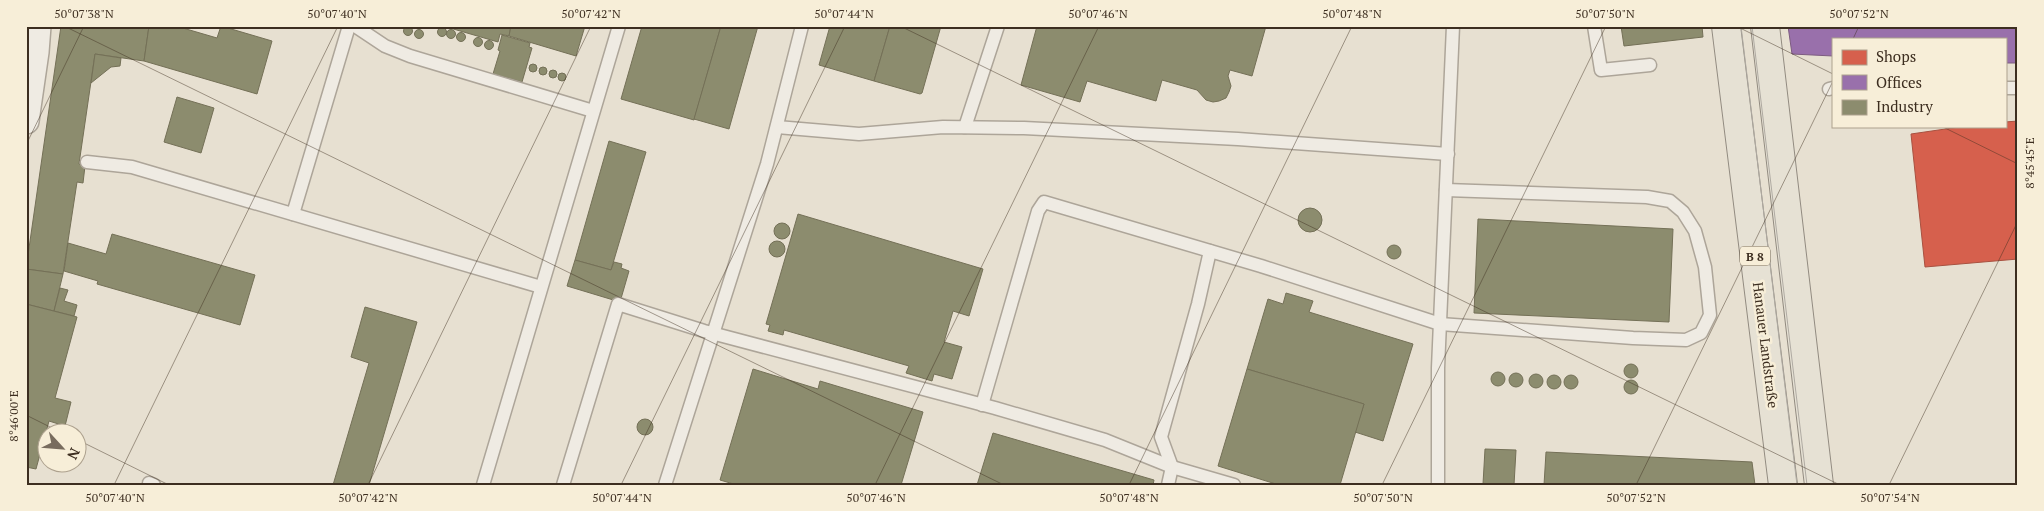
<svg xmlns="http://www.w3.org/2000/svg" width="2044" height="511" font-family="'PT Serif',serif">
<rect width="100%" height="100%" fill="#e7e0d1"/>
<path fill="#d6604d" stroke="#a85140" d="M2018,121V259L1925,267L1911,134L1966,126H2005V122Z"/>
<path fill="#9970ab" stroke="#7d5c81" d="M1788,26H2018V63H2005V39H1833V56L1792,54Z"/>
<g fill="#8c8c6e" stroke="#747057">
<path d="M61,26H149L144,61L95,54L79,164L85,166L83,183L77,182L63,274L26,269Z"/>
<path d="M149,26H176L217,38L221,26L272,41L257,94L144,61Z"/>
<path d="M443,26H511L509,36L500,34L498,42Z"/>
<path d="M511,26H585L576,56L509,36Z"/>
<path d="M642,26H721L694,120L621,99Z"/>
<path d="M721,26H758L729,129L694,119Z"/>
<path d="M830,26H890L874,81L819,65Z"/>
<path d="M890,26H941L922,93L920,94L874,81Z"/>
<path d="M1037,26H1266L1252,76L1230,70L1228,76L1231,86L1229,92L1226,98L1219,101L1213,102L1206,100L1197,90L1162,80L1156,101L1087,81L1080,102L1021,85Z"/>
<path d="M1621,26H1702L1703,37L1624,46Z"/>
<circle cx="408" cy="31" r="4.5"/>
<circle cx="442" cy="32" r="4.5"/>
<circle cx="419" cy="34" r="4.5"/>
<circle cx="451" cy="34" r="4.5"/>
<circle cx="461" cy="37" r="4.5"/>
<path d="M502,35L530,43L529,47L532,48L522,82L493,74L500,51L498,50Z"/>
<circle cx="478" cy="42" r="4.5"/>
<circle cx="489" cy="45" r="4.5"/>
<path d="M95,54L121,58L120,66L111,67L91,83Z"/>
<circle cx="533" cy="68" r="4"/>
<circle cx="543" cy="71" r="4"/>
<circle cx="553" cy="74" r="4"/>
<circle cx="562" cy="77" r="4"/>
<path d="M177,97L214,108L201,153L164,142Z"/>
<path d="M609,141L646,152L611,270L575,260Z"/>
<circle cx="1310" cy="220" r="12"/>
<path d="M798,214L983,269L969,316L953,311L944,342L962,347L952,379L934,374L932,381L906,373L909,366L784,330L783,335L768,331L770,325L766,324Z"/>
<path d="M1478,219L1673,229L1669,322L1474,313Z"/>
<circle cx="782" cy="231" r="8"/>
<path d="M112,234L255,275L240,325L97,284L98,281L64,271L68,243L106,254Z"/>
<circle cx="777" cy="249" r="8"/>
<circle cx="1394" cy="252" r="7"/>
<path d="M575,260L611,270L614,262L622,264L621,268L629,271L620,302L567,286Z"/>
<path d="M26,269L63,274L54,311L26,304Z"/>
<path d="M60,288L68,290L64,301L77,305L74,316L54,311Z"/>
<path d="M1286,293L1313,301L1309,312L1413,344L1383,441L1355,432L1364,404L1247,369L1268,299L1283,304Z"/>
<path d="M26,304L77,317L55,398L71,402L65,426L49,421L36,469L26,467Z"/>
<path d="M365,307L417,322L369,485H333L369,363L351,357Z"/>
<circle cx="1631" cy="371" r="7"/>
<path d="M753,369L818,389L820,381L923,412L901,485H737L720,480Z"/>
<path d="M1247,369L1364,404L1340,485H1279L1218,466Z"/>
<circle cx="1498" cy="379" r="7"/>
<circle cx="1516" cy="380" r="7"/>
<circle cx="1536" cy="381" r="7"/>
<circle cx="1554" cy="382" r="7"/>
<circle cx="1571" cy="382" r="7"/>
<circle cx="1631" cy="387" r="7"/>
<circle cx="645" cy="427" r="8"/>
<path d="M993,433L1154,480L1153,485H977Z"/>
<path d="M1485,449L1516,450L1514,485H1474L1483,484Z"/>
<path d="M1546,452L1752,462L1755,485H1544Z"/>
</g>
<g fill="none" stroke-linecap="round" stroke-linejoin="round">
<defs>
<g id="service">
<path d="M355,26L385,46L410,56L593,111"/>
<path d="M1594,26L1601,70L1650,65"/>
<path d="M2005,88H2018"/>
<path d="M1829,89L1833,88"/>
<path d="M777,127L859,134L943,127L1024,128L1238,139L1448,154"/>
<path d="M965,127L998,26"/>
<path d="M87,162L132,167L541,287"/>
<path d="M293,214L349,26"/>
<path d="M982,405L1038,211L1044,202L1261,266L1440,324L1633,338L1686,340L1701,333L1710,315L1705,267L1695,231L1683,212L1670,201L1647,197L1446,190"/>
<path d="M149,483L154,485"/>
<path d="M483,485L619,26"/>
<path d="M563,485L618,304L704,331L995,408L1105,440L1172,467L1234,485"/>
<path d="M665,485L767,164L802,26"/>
<path d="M1168,485L1172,467L1161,437L1198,304L1210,251"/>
<path d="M1438,485V368L1453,26"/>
</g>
<path id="minor" d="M26,121L36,52L38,26"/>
<g id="primary">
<path d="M1726,26L1783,485"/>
<path d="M1765,26L1819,485"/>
</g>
</defs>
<use href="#service" stroke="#ada599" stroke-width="15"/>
<use href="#minor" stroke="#ada599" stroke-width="28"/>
<use href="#primary" stroke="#928b80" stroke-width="30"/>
<use href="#service" stroke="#efebe3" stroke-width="12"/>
<use href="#minor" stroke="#efebe3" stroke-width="25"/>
<use href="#primary" stroke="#e6e1d4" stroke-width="28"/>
<g stroke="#afaaa2" stroke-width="1">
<path d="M1741,26L1797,485"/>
<path d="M1752,26L1807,485"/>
</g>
</g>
<path fill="none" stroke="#3d2e20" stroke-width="1" stroke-opacity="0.45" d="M64,26L1004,485M900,26L1840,485M1736,26L1833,74M1853,39L1859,26M1941,126L2018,164M26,145L84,26M26,415L64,434M78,440L169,485M114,485L338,26M368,485L591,26M621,485L845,26M875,485L1099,26M1129,485L1352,26M1382,485L1606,26M1636,485L1833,81M1889,485L2018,221"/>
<g text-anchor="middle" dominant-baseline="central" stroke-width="5" stroke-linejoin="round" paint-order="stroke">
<rect fill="#f7eed8" stroke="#756857" stroke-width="1" x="1740" y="246.5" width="30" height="19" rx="4"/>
<g font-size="12" font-weight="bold" fill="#3d2e20">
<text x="1755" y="256">B 8</text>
</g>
<g font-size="14" fill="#3d2e20" stroke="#f7eed8">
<text transform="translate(1766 345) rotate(83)">Hanauer Landstraße</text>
</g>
</g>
<rect width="2044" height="511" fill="none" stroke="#f7eed8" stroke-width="55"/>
<rect x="1832" y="38" width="175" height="90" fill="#f7eed8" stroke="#ada18e"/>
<rect x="1842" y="50" width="25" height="15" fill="#d6604d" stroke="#ada18e"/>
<text x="1876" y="62" font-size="15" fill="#3d2e20">Shops</text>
<rect x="1842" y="75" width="25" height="15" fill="#9970ab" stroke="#ada18e"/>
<text x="1876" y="88" font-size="15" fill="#3d2e20">Offices</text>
<rect x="1842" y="100" width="25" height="15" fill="#8c8c6e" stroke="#ada18e"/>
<text x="1876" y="112" font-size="15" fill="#3d2e20">Industry</text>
<g transform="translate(62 448) rotate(116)"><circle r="24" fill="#f7eed8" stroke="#ada18e"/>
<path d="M0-4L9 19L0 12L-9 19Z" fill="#786c5e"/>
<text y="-8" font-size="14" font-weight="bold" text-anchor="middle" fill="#3d2e20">N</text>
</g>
<rect x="28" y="28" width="1988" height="456" fill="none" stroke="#3d2e20" stroke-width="2"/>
<g font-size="12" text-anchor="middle" fill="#3d2e20">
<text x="84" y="18">50°07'38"N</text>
<text x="337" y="18">50°07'40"N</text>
<text x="591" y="18">50°07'42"N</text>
<text x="844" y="18">50°07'44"N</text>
<text x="1098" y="18">50°07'46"N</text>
<text x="1352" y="18">50°07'48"N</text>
<text x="1605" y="18">50°07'50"N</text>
<text x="1859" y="18">50°07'52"N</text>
<text transform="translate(2030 163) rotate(-90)" y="4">8°45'45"E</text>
<text transform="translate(14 416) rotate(-90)" y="4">8°46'00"E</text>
<text x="115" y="502">50°07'40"N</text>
<text x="368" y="502">50°07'42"N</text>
<text x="622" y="502">50°07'44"N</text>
<text x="876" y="502">50°07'46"N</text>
<text x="1129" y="502">50°07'48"N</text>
<text x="1383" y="502">50°07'50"N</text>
<text x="1636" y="502">50°07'52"N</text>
<text x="1890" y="502">50°07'54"N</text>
</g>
</svg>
